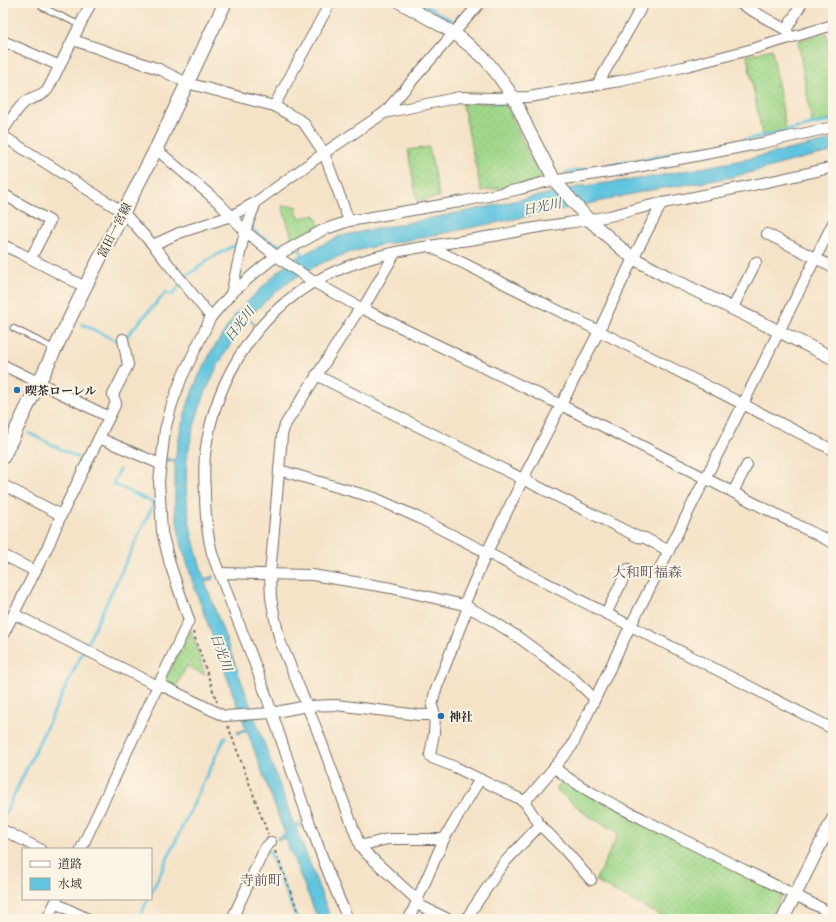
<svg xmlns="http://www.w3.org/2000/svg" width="836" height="922" font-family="'Libre Caslon Text','Noto Serif JP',serif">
<defs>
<pattern id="grass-dots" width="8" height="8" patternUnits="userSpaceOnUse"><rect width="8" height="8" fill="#a0d88a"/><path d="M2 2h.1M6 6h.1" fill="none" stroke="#8aba77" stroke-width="1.8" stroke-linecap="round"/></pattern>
</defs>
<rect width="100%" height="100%" fill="#fcf5e5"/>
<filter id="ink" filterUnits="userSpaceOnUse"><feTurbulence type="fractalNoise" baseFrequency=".025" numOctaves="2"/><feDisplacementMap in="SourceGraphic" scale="8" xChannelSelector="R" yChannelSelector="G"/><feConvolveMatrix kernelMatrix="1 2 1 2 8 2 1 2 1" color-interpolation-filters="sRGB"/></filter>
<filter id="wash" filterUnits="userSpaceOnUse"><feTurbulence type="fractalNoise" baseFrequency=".012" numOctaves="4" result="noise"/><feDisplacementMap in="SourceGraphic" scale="16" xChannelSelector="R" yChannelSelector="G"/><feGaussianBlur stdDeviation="0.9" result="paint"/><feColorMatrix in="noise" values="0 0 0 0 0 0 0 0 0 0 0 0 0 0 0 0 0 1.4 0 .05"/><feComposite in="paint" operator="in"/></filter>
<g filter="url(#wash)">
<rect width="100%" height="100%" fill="#f5e3c8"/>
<g fill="url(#grass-dots)" stroke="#66825a">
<path d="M826,33L833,71V118L812,124L798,41Z"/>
<path d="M772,49L786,130L762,135L747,56Z"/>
<path d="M462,101L506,105L529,155L543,180L481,191Z"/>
<path d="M429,147L439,197L417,201L408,150Z"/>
<path d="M282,206H296L297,215L301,218L315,215L320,228L296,240L292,238Z"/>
<path d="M191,630L205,675L187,666L175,689L166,684L165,680Z"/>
<path d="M568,776L779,888L782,895L770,919H667L595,881L619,833L588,816L556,789Z"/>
</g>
<path fill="#61c5df" stroke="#467885" d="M833,140V152C801,157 771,168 740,175C709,183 677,185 645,191C618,197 591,204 564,209C517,218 471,228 424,237C396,243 367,246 340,256C303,269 275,289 249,318L255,324L254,325L248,320C217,358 197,405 188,452C185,467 186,495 188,510C190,533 198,557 204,579L213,576V579L205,582L294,825L303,822L304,825L296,828L331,919H318L285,838L277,840V838L285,834L247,731L238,734L237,732L246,729L193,583L180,539L175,509V462L163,460V458L175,460L181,428L188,404L197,380L211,352L236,314L250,299L288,262L340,236L473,210L583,186L646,178L738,161Z"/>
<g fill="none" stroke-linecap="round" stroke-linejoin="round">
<g stroke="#61c5df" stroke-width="3">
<path d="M421,3L452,21"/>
<path d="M495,103H503"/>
<path d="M565,173L736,142L833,120"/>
<path d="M252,226L253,230L256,233L278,245L293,240"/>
<path d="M299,249L303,255H306"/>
<path d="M185,277L211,258L239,243"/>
<path d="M82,324L121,343"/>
<path d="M125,338L166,292L172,295L179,287"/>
<path d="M3,421L7,422"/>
<path d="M29,433L84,461"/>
<path d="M86,646L154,503L113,484L119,470"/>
<path d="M3,818L83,651"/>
<path d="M268,848L297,919"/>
<path d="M151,893L225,737"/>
<path d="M89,916L95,919"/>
<path d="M139,919L148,899"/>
</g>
</g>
</g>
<g filter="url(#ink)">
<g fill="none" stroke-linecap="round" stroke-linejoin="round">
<defs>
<g id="service">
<path d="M42,7L80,25"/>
<path d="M13,328L55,349"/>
<path d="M3,754H4"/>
</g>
<g id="minor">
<path d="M739,3L786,30L791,38"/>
<path d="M786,30L802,3"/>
<path d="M73,40L159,69L187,83L274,106L303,122L324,153L349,221"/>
<path d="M3,41L60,66"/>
<path d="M597,85L644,3"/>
<path d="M274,106L330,3"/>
<path d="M384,113L460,97L491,98L529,97L620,81L683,67L749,50L833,25"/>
<path d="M3,131C9,122 16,110 24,103C31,97 42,98 48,89L91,3"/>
<path d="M3,136L123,212L153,245L211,317"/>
<path d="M156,149L218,202L245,231L276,256L314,282L361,308L561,405L833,543"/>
<path d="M3,194L50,221L31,258"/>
<path d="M767,234L833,267"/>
<path d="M3,245L18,252L85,287"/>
<path d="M153,245L179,233L231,216L256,202"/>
<path d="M431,247L599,331L833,450"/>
<path d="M395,253L365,305L361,308L356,314L285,425L282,435L275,519L270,574L271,598L275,619L280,641L317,730L360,846L366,853L417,900L419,905L448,919"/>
<path d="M231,294L245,231L256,202L324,153L384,113L480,3"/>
<path d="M732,309L756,262"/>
<path d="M3,365L109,417"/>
<path d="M316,375L638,537L645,538L669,551"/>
<path d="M99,438L160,464"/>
<path d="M279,470L375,498L417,517L833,729"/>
<path d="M3,485L61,515"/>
<path d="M733,492L747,465"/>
<path d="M3,555L35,571"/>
<path d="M220,573L312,575L391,588L464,605L485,616L518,637L572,677L595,699"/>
<path d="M464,605L487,552L523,479L599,331L633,258L662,203"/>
<path d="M468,607L435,692L432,706L435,715L434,733L430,755L432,758L455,767L524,801L531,795L572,746L630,627L739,412L833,223"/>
<path d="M14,614L158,686"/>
<path d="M606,614L628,569"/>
<path d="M3,635L49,544L58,522L116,403L113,395L128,365L123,339"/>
<path d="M159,684L224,716L271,713L307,706L336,705L419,715H435"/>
<path d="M554,767C578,788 615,805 643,819C706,852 770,882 833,914"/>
<path d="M524,801L540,825L564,849L591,880"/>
<path d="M3,830L40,849"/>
<path d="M360,846L388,839H444"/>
<path d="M81,849L189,620L170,564L162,532L159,481L165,430L172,404L182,377L211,317L231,294L256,272L276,256L323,230L349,221L464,201L520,189L545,182L615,171L690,157L762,143L833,127"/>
<path d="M55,903L88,919"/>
<path d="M47,919L57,899"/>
<path d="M232,919L265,848L271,842"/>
<path d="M348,919C313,842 289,760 261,681C249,647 235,615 223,582C220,573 215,563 212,553C207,533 205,512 205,492C204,479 204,467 205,454C215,376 262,303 336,271C385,249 441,245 493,236C503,235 513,232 523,230C552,224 581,222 609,216C627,212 645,206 663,203C720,192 777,181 833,167"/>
<path d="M409,919L444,839L480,779"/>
<path d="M466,919L503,864L540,825"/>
</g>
<g id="tertiary">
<path d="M401,3L454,33L470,46L485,59L497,74L514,98L528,129L555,181L588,219L623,250L633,258L666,276L833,358"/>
<path d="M783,919L833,819"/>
</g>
<path id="secondary" d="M3,457L85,287L156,149L225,3"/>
</defs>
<use href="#service" stroke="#726b62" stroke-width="7"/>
<use href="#minor" stroke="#726b62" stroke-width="12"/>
<use href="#tertiary" stroke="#726b62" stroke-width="14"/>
<use href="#secondary" stroke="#726b62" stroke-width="15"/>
<g stroke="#726b62" stroke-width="2" stroke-dasharray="3 3" stroke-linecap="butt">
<path d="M193,632L217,702"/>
<path d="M228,726L268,834"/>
<path d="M830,809L833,804"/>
<path d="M275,851L301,919"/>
</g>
<use href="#service" stroke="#fff" stroke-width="5"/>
<use href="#minor" stroke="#fff" stroke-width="10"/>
<use href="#tertiary" stroke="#fff" stroke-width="12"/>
<use href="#secondary" stroke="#fff" stroke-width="13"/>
</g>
</g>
<g fill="#1f6fb2" stroke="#fcf5e5" stroke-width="1.5">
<circle cx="17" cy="390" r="4"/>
<circle cx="441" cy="716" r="4"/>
</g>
<g text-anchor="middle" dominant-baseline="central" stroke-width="4" stroke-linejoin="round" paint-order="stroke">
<g font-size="12" fill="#2b2b2b" stroke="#fcf5e5">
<text transform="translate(114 230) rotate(-63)">富田一宮線</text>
</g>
<g font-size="12" font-weight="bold" fill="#2b2b2b" stroke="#fcf5e5" text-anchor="start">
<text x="25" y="390">喫茶ローレル</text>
<text x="449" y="716">神社</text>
</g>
<g font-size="13" font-style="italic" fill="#3b5961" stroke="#fcf5e5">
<text transform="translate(542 206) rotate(-11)">日光川</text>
<text transform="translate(239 324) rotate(-53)">日光川</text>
<text transform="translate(222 652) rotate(70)">日光川</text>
</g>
<g font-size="14" fill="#5a5362" stroke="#fcf5e5">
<text x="647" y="572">大和町福森</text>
<text x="261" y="880">寺前町</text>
</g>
</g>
<rect width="836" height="922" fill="none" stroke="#fcf5e5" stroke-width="16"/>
<rect x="22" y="848" width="130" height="52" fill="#fcf5e5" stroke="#a8a49b"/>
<rect x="30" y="861" width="20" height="6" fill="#ffffff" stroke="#a8a49b"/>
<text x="58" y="868" font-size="12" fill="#2b2b2b">道路</text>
<rect x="30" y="878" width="20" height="12" fill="#61c5df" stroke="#a8a49b"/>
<text x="58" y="888" font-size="12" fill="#2b2b2b">水域</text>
</svg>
